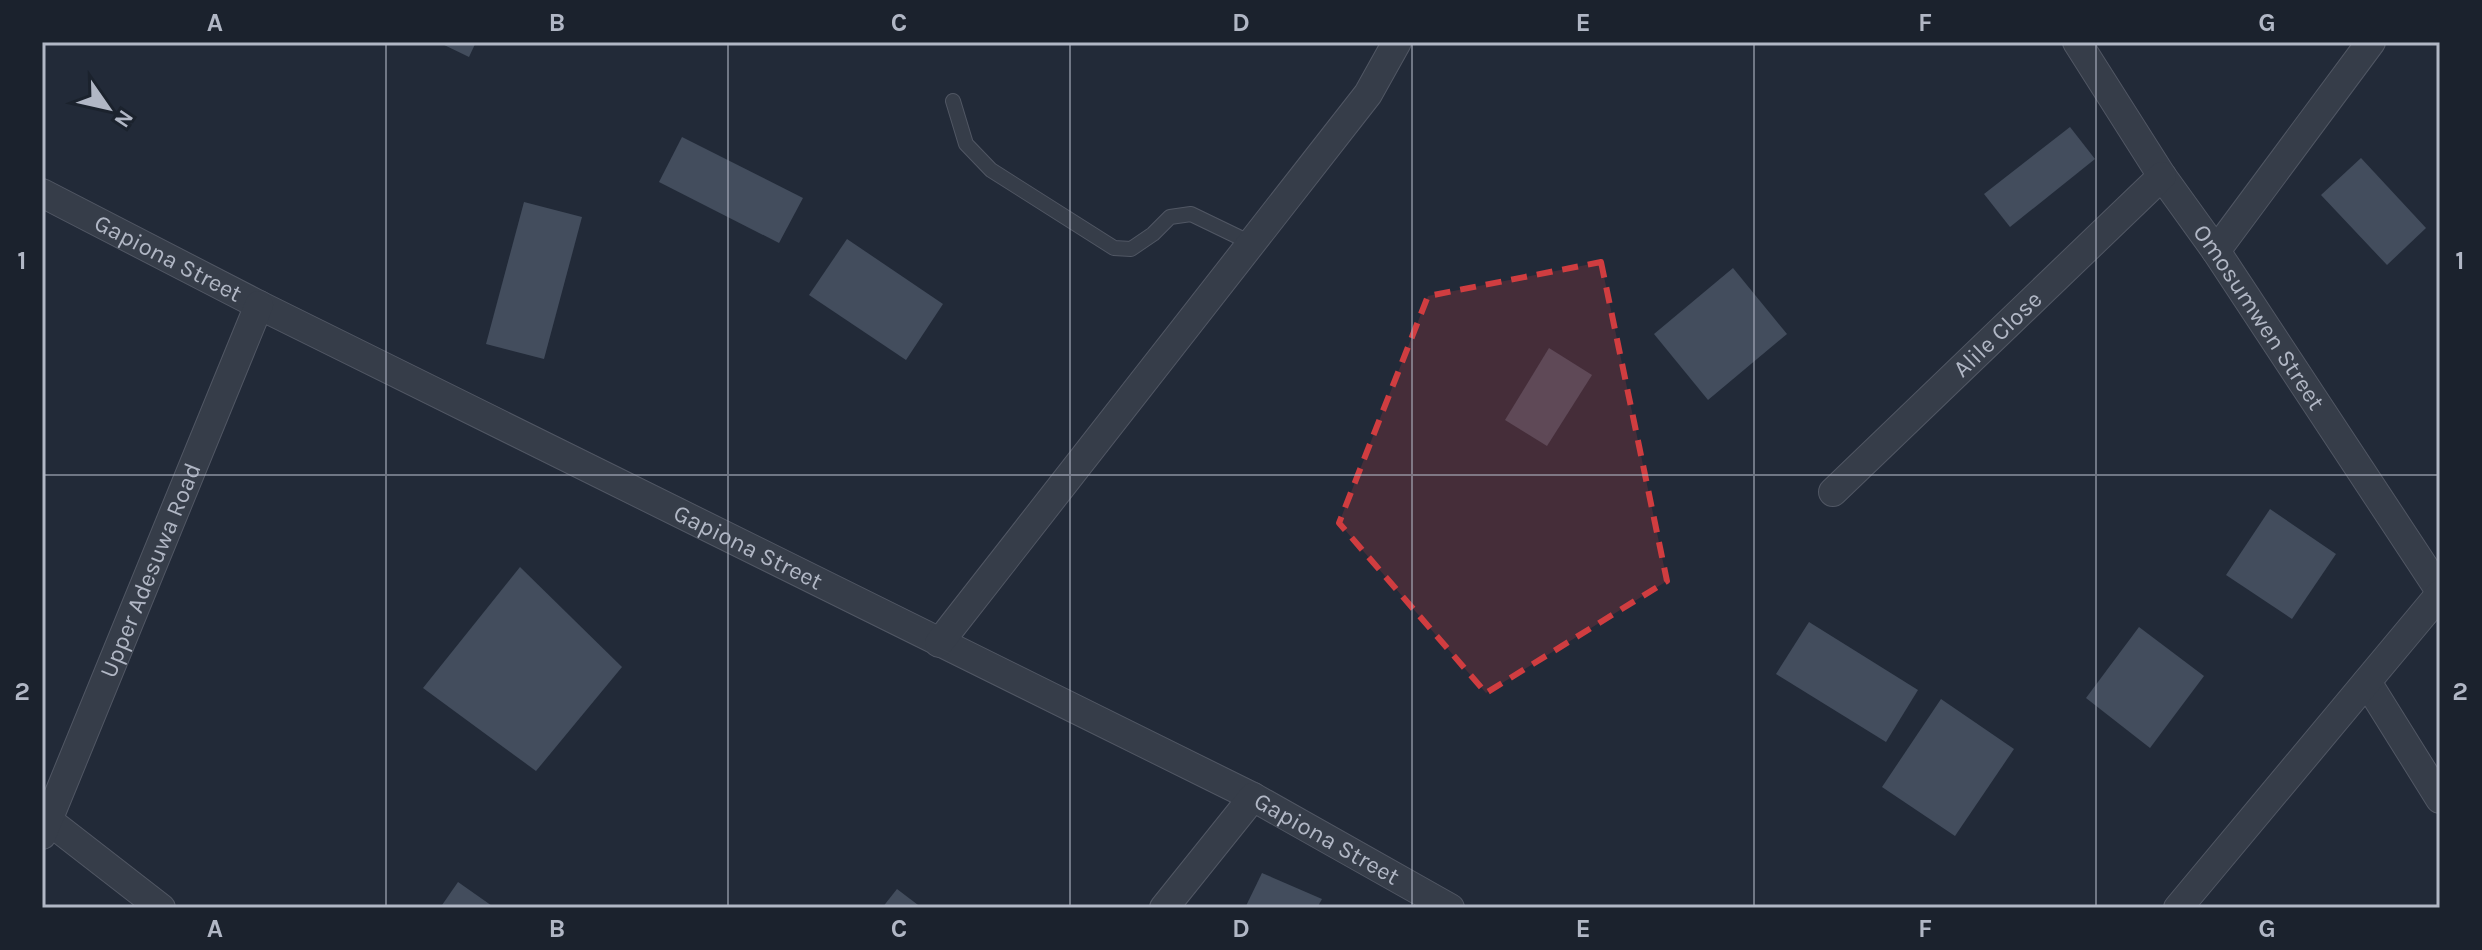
<svg xmlns="http://www.w3.org/2000/svg" width="2482" height="950" font-family="Karla,sans-serif">
<rect width="100%" height="100%" fill="#222a38"/>
<g fill="#434d5d">
<path d="M438,42H476L469,57Z"/>
<path d="M2070,127L2095,159L2010,227L1984,194Z"/>
<path d="M682,137L803,198L779,243L659,182Z"/>
<path d="M2361,158L2426,228L2387,265L2321,195Z"/>
<path d="M524,202L582,217L544,359L486,344Z"/>
<path d="M847,239L943,304L906,360L809,295Z"/>
<path d="M1733,268L1787,334L1708,400L1654,334Z"/>
<path d="M1549,348L1592,375L1547,446L1505,420Z"/>
<path d="M2270,509L2336,554L2292,619L2226,575Z"/>
<path d="M520,567L622,667L536,771L423,688Z"/>
<path d="M1809,622L1918,690L1886,742L1776,674Z"/>
<path d="M2139,627L2204,676L2150,748L2086,698Z"/>
<path d="M1941,699L2014,749L1955,836L1882,787Z"/>
<path d="M1262,873L1322,899L1317,908H1245Z"/>
<path d="M458,882L495,908H440Z"/>
<path d="M897,889L922,908H882Z"/>
</g>
<g fill="none" stroke-linecap="round" stroke-linejoin="round">
<defs>
<path id="lane" d="M953,101L966,144L991,170L1114,248L1131,249L1153,234L1170,217L1191,214L1251,243"/>
<g id="street">
<path id="s1" d="M2077,42L2162,176L2216,251L2440,591"/>
<path id="s2" d="M42,193L259,305L1253,797L1450,908"/>
<path d="M2216,251L2371,42"/>
<path id="s3" d="M1833,492L2162,176"/>
<path d="M939,643L1368,94L1397,42"/>
<path d="M2367,682L2440,799"/>
<path d="M49,821L161,908"/>
<path id="s4" d="M42,835L259,305"/>
<path d="M1164,908L1253,797"/>
<path d="M2178,908L2440,594"/>
</g>
</defs>
<use href="#lane" stroke="#515764" stroke-width="16"/>
<use href="#street" stroke="#515764" stroke-width="30"/>
<use href="#lane" stroke="#363d49" stroke-width="14"/>
<use href="#street" stroke="#363d49" stroke-width="28"/>
</g>
<path fill="#d03d40" fill-opacity="0.2" stroke="#d03d40" stroke-width="6" stroke-dasharray="16 10" stroke-linejoin="round" d="M1601,262L1667,581L1486,693L1339,523L1428,296Z"/>
<path fill="none" stroke="#b1b7c5" stroke-width="2" stroke-opacity="0.55" d="M386,42V908M728,42V908M1070,42V908M1412,42V908M1754,42V908M2096,42V908M42,475H2440"/>
<g text-anchor="middle" dominant-baseline="central" stroke-width="6" stroke-linejoin="round" paint-order="stroke">
<g font-size="24" fill="#b1b7c5" stroke="#1b222d">
<text stroke="none"><textPath href="#s2" startOffset="142">Gapiona Street</textPath></text>
<text stroke="none"><textPath href="#s1" startOffset="330">Omosumwen Street</textPath></text>
<text stroke="none"><textPath href="#s3" startOffset="228">Alile Close</textPath></text>
<text stroke="none"><textPath href="#s2" startOffset="790">Gapiona Street</textPath></text>
<text stroke="none"><textPath href="#s4" startOffset="286">Upper Adesuwa Road</textPath></text>
<text stroke="none"><textPath href="#s2" startOffset="1438">Gapiona Street</textPath></text>
</g>
</g>
<rect width="2482" height="950" fill="none" stroke="#1b222d" stroke-width="88"/>
<g transform="translate(108 108) rotate(124)" stroke="#1b222d" stroke-width="6" paint-order="stroke">
<path d="M0-6L14 30L0 20L-14 30Z" fill="#b1b7c5"/>
<text y="-12" font-size="22" font-weight="bold" text-anchor="middle" fill="#b1b7c5">N</text>
</g>
<rect x="44" y="44" width="2394" height="862" fill="none" stroke="#b1b7c5" stroke-width="3"/>
<g font-size="26" text-anchor="middle" font-weight="bold" fill="#b1b7c5">
<text x="215" y="31">A</text>
<text x="557" y="31">B</text>
<text x="899" y="31">C</text>
<text x="1241" y="31">D</text>
<text x="1583" y="31">E</text>
<text x="1925" y="31">F</text>
<text x="2267" y="31">G</text>
<text x="22" y="269">1</text>
<text x="2460" y="269">1</text>
<text x="22" y="700">2</text>
<text x="2460" y="700">2</text>
<text x="215" y="937">A</text>
<text x="557" y="937">B</text>
<text x="899" y="937">C</text>
<text x="1241" y="937">D</text>
<text x="1583" y="937">E</text>
<text x="1925" y="937">F</text>
<text x="2267" y="937">G</text>
</g>
</svg>
